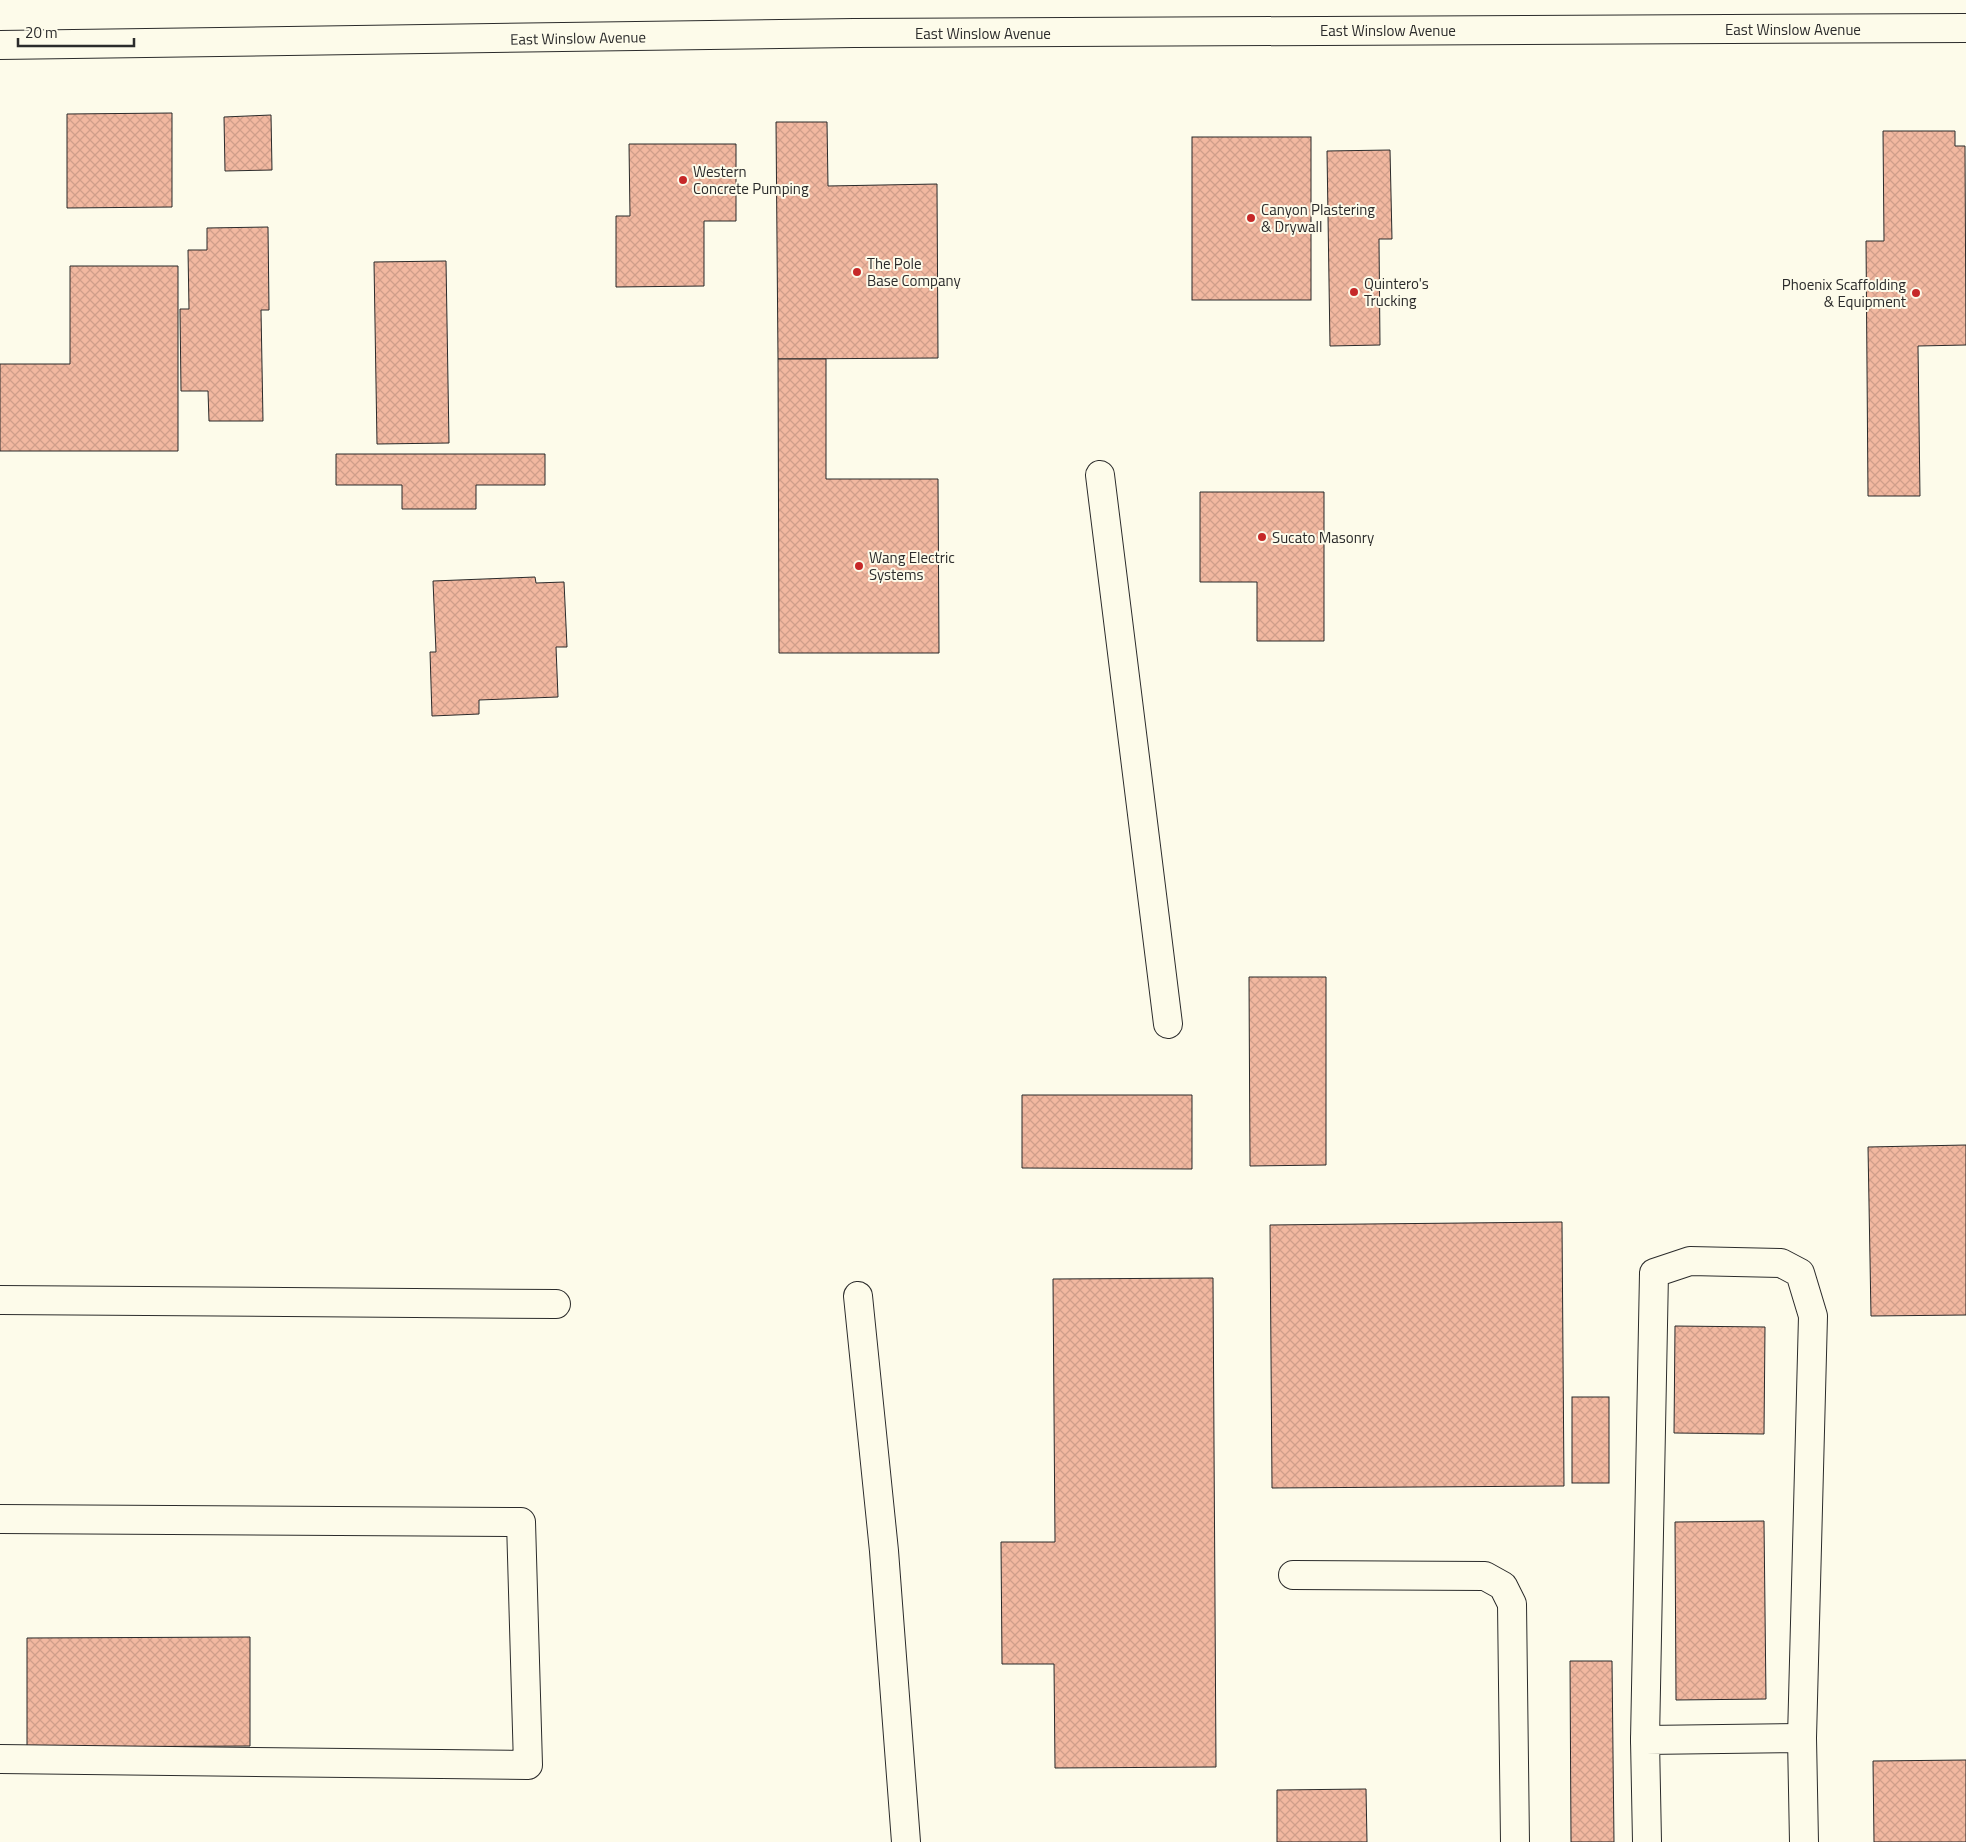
<svg xmlns="http://www.w3.org/2000/svg" width="1966" height="1842" font-family="'Titillium Web',sans-serif">
<defs>
<pattern id="building-cross-hatch" width="8" height="8" patternUnits="userSpaceOnUse" patternTransform="scale(1.25)"><rect width="8" height="8" fill="#f2b8a0"/><path d="M0 0l8 8M0 8l8-8" fill="none" stroke="#d09e8a"/></pattern>
</defs>
<rect width="100%" height="100%" fill="#fdfbea"/>
<g fill="url(#building-cross-hatch)" stroke="#2b2b2b">
<path d="M172,113V207L67,208V114Z"/>
<path d="M271,115L272,170L225,171L224,117Z"/>
<path d="M776,122H827L828,186L937,184L938,358L778,359Z"/>
<path d="M1883,131H1955V146H1965L1966,345L1918,346L1920,496H1868L1866,241H1884Z"/>
<rect x="1192" y="137" width="119" height="163"/>
<path d="M629,144H736V221H704V286L616,287V216H630Z"/>
<path d="M1390,150L1392,239H1379L1380,345L1330,346L1327,151Z"/>
<path d="M268,227L269,310H261L263,421H209L208,391H181L180,309H189L188,250H207V228Z"/>
<path d="M446,261L449,443L377,444L374,262Z"/>
<path d="M70,266H178V451H0V364H70Z"/>
<path d="M778,359H826V479H938L939,653H779Z"/>
<path d="M336,454H545V485H476V509H402V485H336Z"/>
<path d="M1200,492H1324V641H1257V582H1200Z"/>
<path d="M535,577L536,583L564,582L567,647H556L558,697L479,700V714L432,716L430,652H436L433,581Z"/>
<path d="M1249,977H1326V1165L1250,1166Z"/>
<path d="M1022,1095H1192V1169L1022,1168Z"/>
<path d="M1966,1145V1315L1871,1316L1868,1147Z"/>
<path d="M1562,1222L1564,1486L1272,1488L1270,1225Z"/>
<path d="M1213,1278L1216,1767L1055,1768L1054,1664H1002L1001,1542H1055L1053,1279Z"/>
<path d="M1675,1326L1765,1327L1764,1434L1674,1433Z"/>
<rect x="1572" y="1397" width="37" height="86"/>
<path d="M1764,1521L1766,1699L1676,1700L1675,1522Z"/>
<path d="M250,1637V1746L27,1747V1638Z"/>
<path d="M1570,1661H1612L1614,1842H1571Z"/>
<path d="M1966,1760V1842H1874L1873,1761Z"/>
<path d="M1366,1789L1367,1842H1277V1790Z"/>
</g>
<g fill="none" stroke-linecap="round" stroke-linejoin="round">
<defs>
<g id="minor">
<path d="M0,45L854,33L1966,28"/>
<path d="M1100,475L1168,1024"/>
<path d="M858,1296L884,1551L906,1842"/>
<path d="M0,1300L556,1304"/>
<path d="M0,1519L521,1522L528,1765L0,1759"/>
<path d="M1293,1575L1485,1576L1503,1586L1512,1604L1515,1842"/>
<path d="M1645,1740L1654,1273L1690,1261L1781,1263L1800,1273L1813,1316L1802,1738"/>
<path d="M1647,1842L1645,1740L1802,1738L1804,1842"/>
</g>
</defs>
<use href="#minor" stroke="#2b2b2b" stroke-width="30"/>
<use href="#minor" stroke="#fdfbea" stroke-width="28"/>
</g>
<g fill="#c62828" stroke="#fdfbea" stroke-width="2">
<circle cx="683" cy="180" r="5"/>
<circle cx="1251" cy="218" r="5"/>
<circle cx="857" cy="272" r="5"/>
<circle cx="1354" cy="292" r="5"/>
<circle cx="1916" cy="293" r="5"/>
<circle cx="1262" cy="537" r="5"/>
<circle cx="859" cy="566" r="5"/>
</g>
<g text-anchor="middle" dominant-baseline="central" stroke-width="4" stroke-linejoin="round" paint-order="stroke">
<g font-size="15" fill="#2b2b2b" stroke="#fdfbea">
<text x="1793" y="29">East Winslow Avenue</text>
<text x="1388" y="30">East Winslow Avenue</text>
<text x="983" y="33">East Winslow Avenue</text>
<text transform="translate(578 38) rotate(-1)">East Winslow Avenue</text>
</g>
<g font-size="15" fill="#2b2b2b" stroke="#fdfbea" text-anchor="start">
<text x="693" y="171">Western<tspan x="693" dy="17">Concrete Pumping</tspan></text>
<text x="1261" y="209">Canyon Plastering<tspan x="1261" dy="17">&amp; Drywall</tspan></text>
<text x="867" y="263">The Pole<tspan x="867" dy="17">Base Company</tspan></text>
<text x="1364" y="283">Quintero's<tspan x="1364" dy="17">Trucking</tspan></text>
<text x="1906" y="284" text-anchor="end">Phoenix Scaffolding<tspan x="1906" dy="17">&amp; Equipment</tspan></text>
<text x="1272" y="537">Sucato Masonry</text>
<text x="869" y="557">Wang Electric<tspan x="869" dy="17">Systems</tspan></text>
</g>
</g>
<path d="M18 38v8h116v-8" fill="none" stroke="#2b2b2b" stroke-width="2.5"/>
<text x="25" y="38" font-size="15" fill="#2b2b2b" stroke="#fdfbea" stroke-width="4" paint-order="stroke">20 m</text>
</svg>
